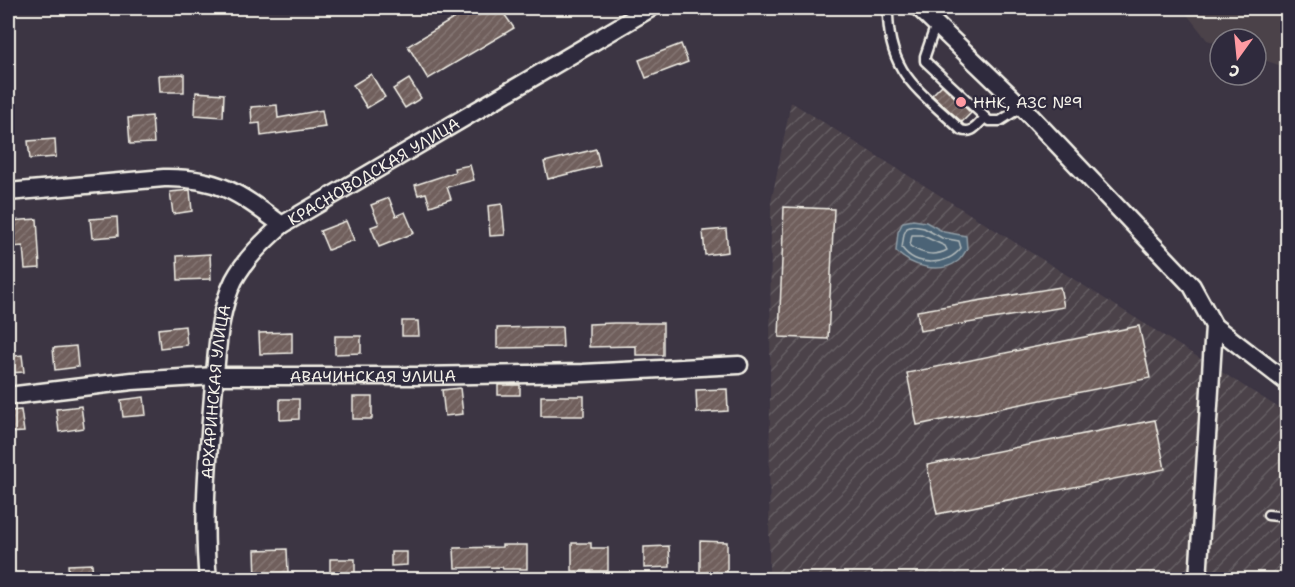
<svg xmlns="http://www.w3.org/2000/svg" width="1295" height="587" font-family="'Shantell Sans',sans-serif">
<defs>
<pattern id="industrial-furrows" width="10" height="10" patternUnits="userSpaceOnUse" patternTransform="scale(1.5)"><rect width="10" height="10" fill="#4b424a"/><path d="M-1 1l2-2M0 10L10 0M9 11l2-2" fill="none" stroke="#665e64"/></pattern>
<pattern id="building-hatch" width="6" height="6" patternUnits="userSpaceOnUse" patternTransform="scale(1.5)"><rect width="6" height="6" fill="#6f5f5c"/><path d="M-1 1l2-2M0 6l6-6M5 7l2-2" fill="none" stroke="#847673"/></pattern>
</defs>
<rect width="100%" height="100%" fill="#3c3543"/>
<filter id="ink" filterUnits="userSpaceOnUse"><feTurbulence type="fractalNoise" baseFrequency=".0167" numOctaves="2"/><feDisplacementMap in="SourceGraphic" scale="12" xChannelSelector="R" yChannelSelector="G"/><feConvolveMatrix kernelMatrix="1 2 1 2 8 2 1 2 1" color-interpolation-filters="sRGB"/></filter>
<g filter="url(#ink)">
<path fill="#4b424a" d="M1182,8H1287V68L1256,57V39H1220V44L1207,40Z"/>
<path fill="url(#industrial-furrows)" d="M791,102L1287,413V579L769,580L771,203Z"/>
<path fill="#4c6476" stroke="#8f9ca4" stroke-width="1.5" d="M913,220L926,222L944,232L966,236L967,249C965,252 962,258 958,261C939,275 910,266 896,251L898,232L903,222Z"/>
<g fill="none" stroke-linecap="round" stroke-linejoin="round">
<g stroke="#b1b9ba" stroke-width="1.5">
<path d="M913,226L924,228L942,238L959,241L961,248C947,266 916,267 902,248L904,234L907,228Z"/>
<path d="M912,235H921L945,246L947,250C935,257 921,254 910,246Z"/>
</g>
</g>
<g fill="url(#building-hatch)" stroke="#f4f1e8" stroke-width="1.5">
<path d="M453,8H500L514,28L428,79L408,46L458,16Z"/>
<path d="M681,44L688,62L646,78L639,60Z"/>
<path d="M184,74V92H160L159,75Z"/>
<path d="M371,74L385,97L367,108L353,85Z"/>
<path d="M409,79L421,98L405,108L393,89Z"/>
<path d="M942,85L971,113L962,122L932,95Z"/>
<path d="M196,92L224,94L223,117L195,115Z"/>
<path d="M277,105L278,118L322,110L325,127L261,136L260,123L252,124L251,107Z"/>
<path d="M152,116L154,143L130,144L128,118Z"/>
<path d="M55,139L56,157L30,159L28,141Z"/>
<path d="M596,149L600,166L548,179L544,162Z"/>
<path d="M470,165L474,180L447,187L451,199L430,206L426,193L418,195L415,185L455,172L454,168Z"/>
<path d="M190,190L192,211L173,214L170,192Z"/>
<path d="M389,198L396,216L405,212L414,233L379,247L371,227L379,224L371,205Z"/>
<path d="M502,204L505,235L490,236L488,206Z"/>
<path d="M784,207L834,209L828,339L779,337Z"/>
<path d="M117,217L118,236L92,238L90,219Z"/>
<path d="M37,219L40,268L25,269L23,246L11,247L9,221Z"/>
<path d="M346,221L354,240L328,250L320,231Z"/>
<path d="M726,229L728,252L705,255L703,231Z"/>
<path d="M210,254L211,279L178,280L177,256Z"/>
<path d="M1060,287L1064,307L920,331L917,311Z"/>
<path d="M402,321H418L419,336H402Z"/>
<path d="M614,323H663V355H636V346L589,347V324Z"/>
<path d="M185,326L187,345L160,348L158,329Z"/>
<path d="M1139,326L1150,378L917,425L907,373Z"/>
<path d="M534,327H562L563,347L497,348V328Z"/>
<path d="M292,332V353L260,354L259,333Z"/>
<path d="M335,336H361V353L335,354Z"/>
<path d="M76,346L78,367L55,370L53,348Z"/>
<path d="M22,355L24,372L8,373V357Z"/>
<rect x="498" y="385" width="22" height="10"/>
<path d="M460,388L463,414L445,416L442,390Z"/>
<path d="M727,389L728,411L697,413L696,390Z"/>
<rect x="541" y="396" width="43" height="20"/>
<path d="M144,397L146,415L123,417L121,400Z"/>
<rect x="353" y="397" width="19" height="22"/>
<path d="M280,399H299V419L280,420Z"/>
<path d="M81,406L84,428L59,432L56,409Z"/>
<path d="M21,410L24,432L8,433V411Z"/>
<path d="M1155,420L1165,469L937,514L927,465Z"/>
<path d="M700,541L727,542V579L700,578Z"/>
<path d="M572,543H591V548H608V571H572Z"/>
<path d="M502,545H527V569H503L502,567L455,568L454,548L502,547Z"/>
<path d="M669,546L670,567L644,568V547Z"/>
<path d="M287,549L288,572L278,573V579H256L255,550Z"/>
<path d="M391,552H407V565L391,566Z"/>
<path d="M330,559H355V579H338V576H330Z"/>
<path d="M92,564L93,579H69L68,565Z"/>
</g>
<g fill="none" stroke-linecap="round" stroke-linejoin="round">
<defs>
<g id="service">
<path d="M888,8C887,73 918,89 961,130C973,134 977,125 985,118"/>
<path d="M936,24L925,56V61L989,121H1000L1022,107"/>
<path d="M1268,515L1288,517"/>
</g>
<g id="minor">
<path d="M919,8L1022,107L1192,286L1214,326L1198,580"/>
<path id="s1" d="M8,192L164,178C219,177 240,194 282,225L651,8"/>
<path d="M1214,326L1288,383"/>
<path id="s2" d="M8,396L132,381L215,376H417L583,373L739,365"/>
<path id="s3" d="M208,580C202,519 208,457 213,396C217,359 217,314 234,280C246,258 264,241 282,225"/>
</g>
</defs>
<use href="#service" stroke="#f4f1e8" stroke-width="13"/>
<use href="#minor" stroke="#f4f1e8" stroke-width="21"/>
<use href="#service" stroke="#2f2a3d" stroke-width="8"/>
<use href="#minor" stroke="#2f2a3d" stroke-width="16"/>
</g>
</g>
<circle fill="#ff9aa2" stroke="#2f2a3d" stroke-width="2" cx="961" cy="102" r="6"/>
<g text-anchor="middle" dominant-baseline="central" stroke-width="4.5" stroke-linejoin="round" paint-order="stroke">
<g font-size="16" fill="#f4f1e8" stroke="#2f2a3d" text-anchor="start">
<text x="973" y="102">ННК, АЗС №9</text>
</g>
<g font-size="16" fill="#f4f1e8" stroke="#2f2a3d">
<text stroke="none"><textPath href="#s1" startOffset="393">КРАСНОВОДСКАЯ УЛИЦА</textPath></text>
<text stroke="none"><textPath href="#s2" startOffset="366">АВАЧИНСКАЯ УЛИЦА</textPath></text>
<text stroke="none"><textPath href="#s3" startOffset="189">АРХАРИНСКАЯ УЛИЦА</textPath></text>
</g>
</g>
<rect width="1295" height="587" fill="none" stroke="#2f2a3d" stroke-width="30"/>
<rect x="15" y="15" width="1265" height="557" fill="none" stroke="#f4f1e8" stroke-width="2" filter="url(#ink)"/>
<g transform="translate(1238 57) rotate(195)"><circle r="28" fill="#2f2a3d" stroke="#7e7a81" stroke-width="1.5"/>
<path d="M0-4.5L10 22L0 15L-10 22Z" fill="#ff9aa2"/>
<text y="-9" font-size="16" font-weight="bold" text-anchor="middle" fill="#f4f1e8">С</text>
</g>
</svg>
